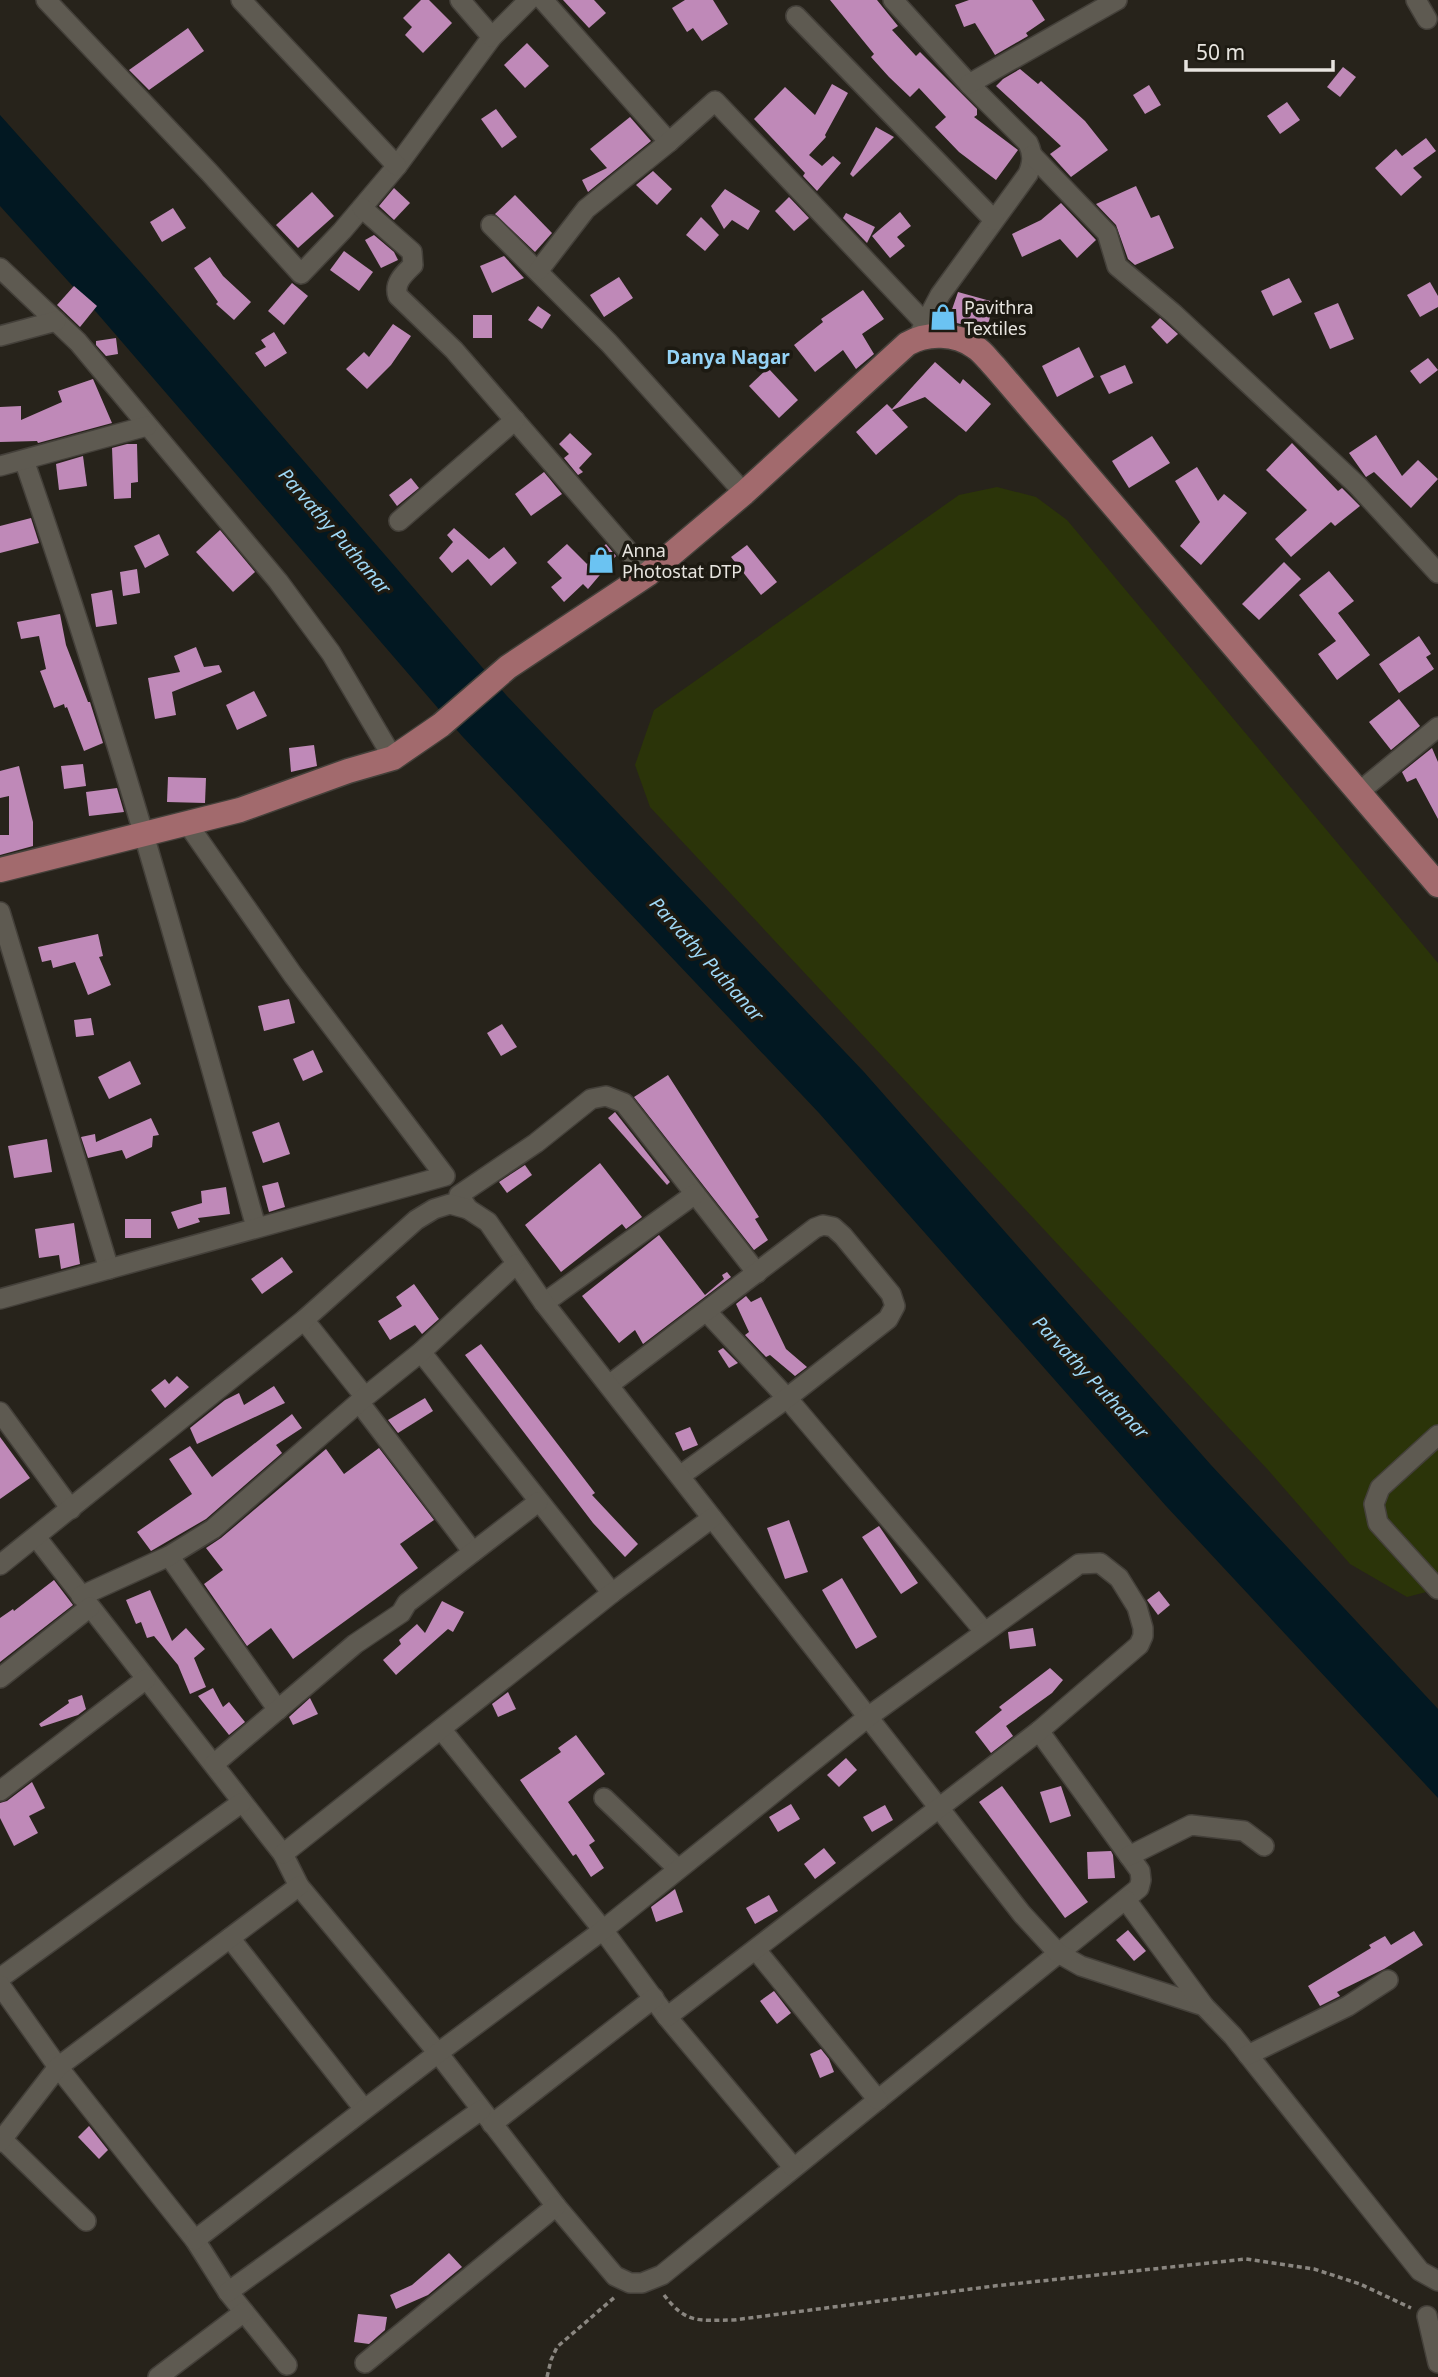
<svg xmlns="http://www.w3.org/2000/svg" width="1438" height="2377" font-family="'Noto Sans',sans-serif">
<rect width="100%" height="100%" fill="#27231b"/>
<path fill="#2b3409" d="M997,487L1036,497L1067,520L1438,963V1589L1407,1597L1350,1564L1269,1471L650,807L635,765L654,710L959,495Z"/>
<path fill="#021822" d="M0,115L142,274L507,696L864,1072L1211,1465L1438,1709V1798L1166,1506L819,1113L462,736L97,313L0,206Z"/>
<g fill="#bf89b8">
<path d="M421,0H429L452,23L423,53L405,35L412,27L403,18Z"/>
<path d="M563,0H594L606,13L589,28Z"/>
<path d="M685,0H713L728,24L702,41L693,28L687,32L672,8Z"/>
<path d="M830,0H877L898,26L892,30L916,56L920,52L977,109V115L974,117L1018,150L996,180L959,152L935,127L946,117L919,88L910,97L889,77L871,57L874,54Z"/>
<path d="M969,0H1032L1045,20L1026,33L1028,36L995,55L975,23L964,27L955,5Z"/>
<path d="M188,28L204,51L149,90L129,70Z"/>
<path d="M527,43L549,66L525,88L504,65Z"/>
<path d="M1343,67L1356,77L1340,97L1327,87Z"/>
<path d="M1020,69L1038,84L1041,81L1085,121L1108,150L1071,177L1050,154L1061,146L996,86L1003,79Z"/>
<path d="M832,84L848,93L825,135L826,137L809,155L822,166L833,156L841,163L817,191L803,176L805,173L754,119L785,87L815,115Z"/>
<path d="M1149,85L1161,105L1145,114L1133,95Z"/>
<path d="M1287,102L1300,120L1280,134L1267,116Z"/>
<path d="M496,109L517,137L502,148L481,119Z"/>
<path d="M630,117L651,141L588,192L582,180L607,168L590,149Z"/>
<path d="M876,127L894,137L853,177L850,174Z"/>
<path d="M1426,138L1436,151L1413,168L1422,177L1401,196L1375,168L1396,149L1402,156Z"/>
<path d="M653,171L672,189L657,205L636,185Z"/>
<path d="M1136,186L1151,218L1159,215L1174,248L1135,265L1128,259L1116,225L1096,204Z"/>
<path d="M394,188L410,203L394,220L379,206Z"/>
<path d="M725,189L760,211L748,230L732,220L724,229L711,206Z"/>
<path d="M312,192L334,216L298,248L276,225Z"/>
<path d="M515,195L552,233L535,252L495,214Z"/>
<path d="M789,197L809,218L794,231L775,211Z"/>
<path d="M1061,203L1096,240L1077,258L1060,239L1022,257L1012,234L1041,220Z"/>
<path d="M173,208L186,228L162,242L150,222Z"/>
<path d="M900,212L911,226L897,237L905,246L890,258L872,236Z"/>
<path d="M846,213L875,227L867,243L843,218Z"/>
<path d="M701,217L719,235L705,251L686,235Z"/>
<path d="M374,235L394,252L398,260L381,268L365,240Z"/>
<path d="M344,251L373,272L359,291L330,270Z"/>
<path d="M504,256L524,278L492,293L480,266Z"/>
<path d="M210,257L223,276L251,302L234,320L216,304L218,302L194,268Z"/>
<path d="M619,277L633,298L604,317L590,295Z"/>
<path d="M1289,278L1302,302L1273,316L1261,291Z"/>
<path d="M1430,282L1438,296V307L1420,317L1407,295Z"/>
<path d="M292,283L308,296L284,325L268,311Z"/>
<path d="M74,286L97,306L80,327L57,305Z"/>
<path d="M863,290L884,319L862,334L874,354L856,369L843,350L815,372L794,345L823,322L821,319Z"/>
<path d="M958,292L994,302L985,336L965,325L948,321Z"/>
<path d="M1338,303L1354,339L1330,349L1314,313Z"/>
<path d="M538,306L551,315L542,329L528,320Z"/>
<rect x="473" y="315" width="19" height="23"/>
<path d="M1160,318L1178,334L1167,344L1151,327Z"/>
<path d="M393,324L411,336L391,365L367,389L346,369L364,352L369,357Z"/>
<path d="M274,332L287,353L265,367L255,353L266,347L261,340Z"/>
<path d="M116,338L118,354L106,356L96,345V341Z"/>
<path d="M1079,347L1094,377L1057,397L1042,366Z"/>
<path d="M1428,358L1438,370L1420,384L1410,371Z"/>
<path d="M935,362L960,384L963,379L991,404L966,432L925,397L892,410L908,427L876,455L856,432L887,404L892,409Z"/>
<path d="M1125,365L1133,383L1109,394L1100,376Z"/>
<path d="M768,368L798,400L779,418L749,386Z"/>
<path d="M93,379L112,423L38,443L37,441L0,442V407L21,406V420L62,402L58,391Z"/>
<path d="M570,433L592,454L579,468L583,472L578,475L564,458L569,454L559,444Z"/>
<path d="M1376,435L1402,476L1418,460L1438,479L1411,508L1374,472L1366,477L1349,453Z"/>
<path d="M1152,436L1170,463L1129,488L1112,461Z"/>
<path d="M1292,443L1338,491L1342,488L1360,506L1335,526L1331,522L1291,557L1275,539L1307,510L1266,470Z"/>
<path d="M127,444H137L138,482L131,483V498L114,499L112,448Z"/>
<path d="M83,456L87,486L59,490L56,464Z"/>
<path d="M1197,467L1218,501L1224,494L1247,513L1201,565L1180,546L1200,522L1175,481Z"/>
<path d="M544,472L562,494L531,516L515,494Z"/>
<path d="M411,478L419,488L397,506L389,495Z"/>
<path d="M31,518L39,543L0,553V526Z"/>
<path d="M454,528L489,559L504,547L517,563L491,586L468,559L452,573L439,558L453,542L447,535Z"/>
<path d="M220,530L255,572L233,592L196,552Z"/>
<path d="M159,534L169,555L145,568L134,546Z"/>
<path d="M567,544L587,564L606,544L616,556L588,589L583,584L564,602L551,587L562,578L547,562Z"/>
<path d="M747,545L777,582L761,595L731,557Z"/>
<path d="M1284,562L1301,579L1259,620L1242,604Z"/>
<path d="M137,569L140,593L123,596L120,572Z"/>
<path d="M1329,571L1354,601L1338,613L1370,655L1337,680L1318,654L1336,641L1299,595Z"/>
<path d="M112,590L117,624L96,627L91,594Z"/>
<path d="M60,614L66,645L88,702H90L103,743L84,751L67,707L65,708L64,704L54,708L40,671L46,669L39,636L21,639L17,622Z"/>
<path d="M1419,636L1431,654L1426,657L1434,669L1399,693L1379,664Z"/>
<path d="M196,647L204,667L219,665L222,672L172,692L176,715L155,719L148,678L180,672L174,656Z"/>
<path d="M254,691L267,716L237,730L226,705Z"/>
<path d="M1399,699L1420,726L1391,750L1369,722Z"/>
<path d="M314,745L317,766L291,772L289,748Z"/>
<path d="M1432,748L1438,762V819L1416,778L1407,782L1402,772Z"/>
<path d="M83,764L86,786L64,789L61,766Z"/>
<path d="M19,766L33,822V846L0,855V835H9V796L0,798V771Z"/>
<path d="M168,777L206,778L205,803L167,802Z"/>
<path d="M117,788L124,812L89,816L86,792Z"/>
<path d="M98,934L103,956L99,957L111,985L88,995L75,962L53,968L51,960L42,962L38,947Z"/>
<path d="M289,999L295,1023L264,1031L258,1006Z"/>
<path d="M91,1018L94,1035L76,1037L74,1020Z"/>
<path d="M502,1024L517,1047L501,1056L487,1033Z"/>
<path d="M313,1050L323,1072L303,1081L293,1059Z"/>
<path d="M130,1061L141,1084L109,1099L98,1077Z"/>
<path d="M668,1075L759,1217L755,1219L768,1240L754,1250L634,1097Z"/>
<path d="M615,1112L670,1182L667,1185L608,1118Z"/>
<path d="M151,1118L159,1135L153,1136L152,1147L126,1159L122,1150L88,1158L81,1137L95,1134L96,1142Z"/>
<path d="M279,1122L290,1154L263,1163L252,1132Z"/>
<path d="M47,1139L52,1172L14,1178L8,1146Z"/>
<path d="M600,1163L642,1217L626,1229L622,1224L561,1272L525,1225Z"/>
<path d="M525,1165L532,1175L507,1193L499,1182Z"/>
<path d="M278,1182L285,1207L269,1212L262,1186Z"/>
<path d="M226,1187L230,1214L198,1218L200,1222L178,1229L171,1212L202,1203L201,1191Z"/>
<rect x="125" y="1219" width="26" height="19"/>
<path d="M74,1223L80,1264L61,1269L59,1255L39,1258L35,1229Z"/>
<path d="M659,1235L705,1295L724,1279L722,1275L727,1272L731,1277L643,1344L635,1330L619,1343L582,1296Z"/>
<path d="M282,1257L293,1272L262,1294L251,1279Z"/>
<path d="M414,1284L439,1319L422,1334L415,1325L390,1340L378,1321L402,1306L396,1297Z"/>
<path d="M746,1296L751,1302L761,1297L786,1349L807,1367L795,1376L770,1355L766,1357L745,1335L749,1332L736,1304Z"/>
<path d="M481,1344L595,1493L592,1495L638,1544L625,1557L593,1523L465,1355Z"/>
<path d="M723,1348L738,1363L729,1368L718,1351Z"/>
<path d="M177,1376L189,1387L165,1408L151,1390L165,1379L169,1384Z"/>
<path d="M274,1386L285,1403L197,1444L190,1428L225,1400L239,1393L244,1405Z"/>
<path d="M425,1398L433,1411L398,1433L388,1420Z"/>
<path d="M292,1414L302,1428L276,1445L282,1453L206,1519L151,1551L137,1532L192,1494L169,1459L190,1446L212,1477Z"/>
<path d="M690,1427L698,1445L683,1451L675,1433Z"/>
<path d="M0,1437L30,1478L0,1499Z"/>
<path d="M379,1448L434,1520L400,1544L418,1568L293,1659L271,1628L247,1646L204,1584L223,1570L206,1548L221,1538L326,1449L344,1474Z"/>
<path d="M789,1520L808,1572L785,1579L767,1528Z"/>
<path d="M879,1526L918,1583L901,1594L862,1537Z"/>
<path d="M842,1578L877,1637L856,1649L822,1590Z"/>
<path d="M54,1580L73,1605L0,1662V1618L13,1609L14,1611Z"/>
<path d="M150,1590L172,1641L186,1628L205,1649L194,1658L206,1687L190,1694L178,1665L154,1636L147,1638L141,1622L136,1624L126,1600Z"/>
<path d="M1159,1591L1170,1605L1158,1615L1147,1600Z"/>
<path d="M442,1601L464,1612L453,1632L448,1629L396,1675L383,1660L401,1644L399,1640L417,1624L425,1633Z"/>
<path d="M1033,1628L1036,1646L1010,1649L1008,1632Z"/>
<path d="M1050,1668L1063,1680L1052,1693L1006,1726L1013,1736L991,1753L975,1732L1002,1710L999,1707Z"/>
<path d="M213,1688L223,1707L229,1702L245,1722L229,1735L198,1696Z"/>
<path d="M508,1692L516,1709L498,1717L492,1704Z"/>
<path d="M82,1695L86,1709L78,1715L41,1727L39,1724L69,1703L68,1700Z"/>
<path d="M310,1698L318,1714L293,1725L289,1717Z"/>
<path d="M576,1735L605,1774L568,1802L595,1841L589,1845L604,1868L591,1877L576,1854L573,1856L520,1780L561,1752L558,1748Z"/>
<path d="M846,1758L857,1770L839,1787L827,1775Z"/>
<path d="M32,1782L45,1808L29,1816L38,1833L14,1846L0,1818V1803L7,1801Z"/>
<path d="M1002,1786L1088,1902L1065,1918L979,1802Z"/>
<path d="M1061,1786L1071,1816L1050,1823L1040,1792Z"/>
<path d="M791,1804L800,1819L778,1832L769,1817Z"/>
<path d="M885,1805L893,1820L872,1832L863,1817Z"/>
<path d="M824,1848L836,1863L815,1879L804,1864Z"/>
<path d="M1111,1851L1113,1855L1115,1878L1088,1879L1087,1852Z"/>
<path d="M675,1889L683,1912L656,1922L651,1907Z"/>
<path d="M769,1895L778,1911L755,1924L746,1908Z"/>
<path d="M1128,1930L1146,1951L1134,1961L1116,1940Z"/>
<path d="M1414,1931L1423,1945L1384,1969L1337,1992L1340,1996L1320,2006L1308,1986L1371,1948L1369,1945L1385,1936L1391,1945Z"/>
<path d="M774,1991L791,2013L777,2024L760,2001Z"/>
<path d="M821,2049L829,2059L834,2072L820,2078L810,2054Z"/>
<path d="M89,2126L108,2150L99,2159L78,2137Z"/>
<path d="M449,2253L462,2267L428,2295L396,2309L390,2295L412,2285Z"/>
<path d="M358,2314L387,2317L385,2330L369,2344L354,2342Z"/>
</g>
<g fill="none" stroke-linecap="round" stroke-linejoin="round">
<defs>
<g id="minor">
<path d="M46,0L209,172L301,274L342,231L397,166L492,37L529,0"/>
<path d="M241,0L397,166"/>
<path d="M460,0L492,37"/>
<path d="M543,0L669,142"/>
<path d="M893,0L969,84L1028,143C1033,154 1033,162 1028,174L940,295L920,333"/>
<path d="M1416,0L1427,19"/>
<path d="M796,16L994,220"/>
<path d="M969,84L1117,0"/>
<path d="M1032,155L1107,233L1117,266L1174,314L1357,485L1438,573"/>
<path d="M362,208L412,252L413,265C405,273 393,283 398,296L454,350L648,574"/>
<path d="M491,225L609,343L744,493"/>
<path d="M0,268L78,342L278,581L331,653L393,758"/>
<path d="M539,270L586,209L669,142L715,101L925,323"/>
<path d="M0,336L56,321"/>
<path d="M24,460C112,713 184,970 256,1227"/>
<path d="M0,466L147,426"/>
<path d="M399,521L515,420"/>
<path d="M1359,792L1438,727"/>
<path d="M0,912L109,1269"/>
<path d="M468,1209L459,1195L536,1143L591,1099L606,1096L624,1103L757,1273"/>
<path d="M0,1299L445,1176L293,975L187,823"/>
<path d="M544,1303L695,1194"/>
<path d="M707,1312L787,1398L984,1631"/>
<path d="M304,1320L365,1397"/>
<path d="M421,1352L612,1593"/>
<path d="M609,1385L815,1228L823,1225L833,1227L843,1236L891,1294L895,1306L888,1319L787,1398L680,1476"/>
<path d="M359,1402L473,1552"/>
<path d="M0,1412L71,1509"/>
<path d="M1438,1435L1380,1488L1374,1504L1378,1523L1438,1589"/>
<path d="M36,1537L283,1854L299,1886L438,2053L556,2206L615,2276L630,2283H642L662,2275L1139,1888L1141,1880L1140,1871L1039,1731"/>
<path d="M169,1556L278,1710"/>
<path d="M0,1565L304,1320L416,1220L434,1209L450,1204L468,1209L488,1222L544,1303L1022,1914L1058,1953L1081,1966L1204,2006L1233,2036L1420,2271L1438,2281"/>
<path d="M81,1596L169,1556L213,1529L365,1397L421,1352L516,1264"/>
<path d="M0,1678L90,1607"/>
<path d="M441,1729L603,1930L667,2017L793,2167"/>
<path d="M214,1764L355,1644L401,1613L407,1603L538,1502"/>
<path d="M0,1791L146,1679"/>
<path d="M604,1798L678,1869"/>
<path d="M283,1854L612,1593L712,1518"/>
<path d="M1129,1856L1191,1825L1244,1831L1264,1846"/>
<path d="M1126,1900L1204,2006"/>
<path d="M230,1938L364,2109"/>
<path d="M756,1950L878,2100"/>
<path d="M0,1978L241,1803"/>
<path d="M0,1985L58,2067L195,2240L228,2292L287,2365"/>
<path d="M1248,2055L1348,2006L1388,1980"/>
<path d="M492,2124L654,1998"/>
<path d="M3,2140L86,2221"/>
<path d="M0,2142L58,2067L299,1886"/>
<path d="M195,2240L438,2053L603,1930L868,1717L1079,1564L1100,1563L1119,1578L1137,1607L1143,1628V1636L1139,1645L1039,1731L667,2017"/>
<path d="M228,2292L481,2110"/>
<path d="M1427,2316L1438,2363"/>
<path d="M365,2363L556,2206"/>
<path d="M158,2377L244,2312"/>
</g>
<path id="major" d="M0,870L240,810L348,771L393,758L441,725L508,667L648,574L744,493L907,344C927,332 956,333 975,347C983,352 989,361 995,367L1438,885"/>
</defs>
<use href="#minor" stroke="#44403a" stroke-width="22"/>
<use href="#major" stroke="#44403a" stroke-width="27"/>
<g stroke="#8a8680" stroke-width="3.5" stroke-dasharray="5 3.5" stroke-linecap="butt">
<path d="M664,2295C687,2325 699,2320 734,2320L994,2286L1246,2259L1314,2269L1360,2284L1411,2308"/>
<path d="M547,2377L551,2360L557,2347L616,2296"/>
</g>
<use href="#minor" stroke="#5e5a51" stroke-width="19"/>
<use href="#major" stroke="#a26a6d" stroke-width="24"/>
</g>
<defs>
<symbol id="shop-bare" viewBox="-9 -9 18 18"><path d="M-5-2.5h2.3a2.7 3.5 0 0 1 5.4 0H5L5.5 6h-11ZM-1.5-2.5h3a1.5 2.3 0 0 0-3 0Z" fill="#6bc3f2" stroke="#1d1a12" stroke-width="2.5" paint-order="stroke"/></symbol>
</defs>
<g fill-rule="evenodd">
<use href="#shop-bare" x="924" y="298" width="38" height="38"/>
<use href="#shop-bare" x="582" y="541" width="38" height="38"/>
</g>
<g text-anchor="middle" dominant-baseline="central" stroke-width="7" stroke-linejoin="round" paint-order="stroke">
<g font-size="18" fill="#e7e4df" stroke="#1d1a12" text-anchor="start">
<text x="964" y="307">Pavithra<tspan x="964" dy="21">Textiles</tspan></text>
<text x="622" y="550">Anna<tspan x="622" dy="21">Photostat DTP</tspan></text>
</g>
<g font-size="19" font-weight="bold" fill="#95d3f6" stroke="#1d1a12">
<text x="728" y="357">Danya Nagar</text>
</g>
<g font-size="19" font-style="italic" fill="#9fd8f6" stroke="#1d1a12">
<text transform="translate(335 531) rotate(49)">Parvathy Puthanar</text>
<text transform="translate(707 959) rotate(48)">Parvathy Puthanar</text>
<text transform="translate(1091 1377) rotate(47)">Parvathy Puthanar</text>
</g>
</g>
<path d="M1186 60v10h147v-10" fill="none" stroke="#e7e4df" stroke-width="3.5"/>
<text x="1196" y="60" font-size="21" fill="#e7e4df" stroke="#1d1a12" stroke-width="5" paint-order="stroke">50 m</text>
</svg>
